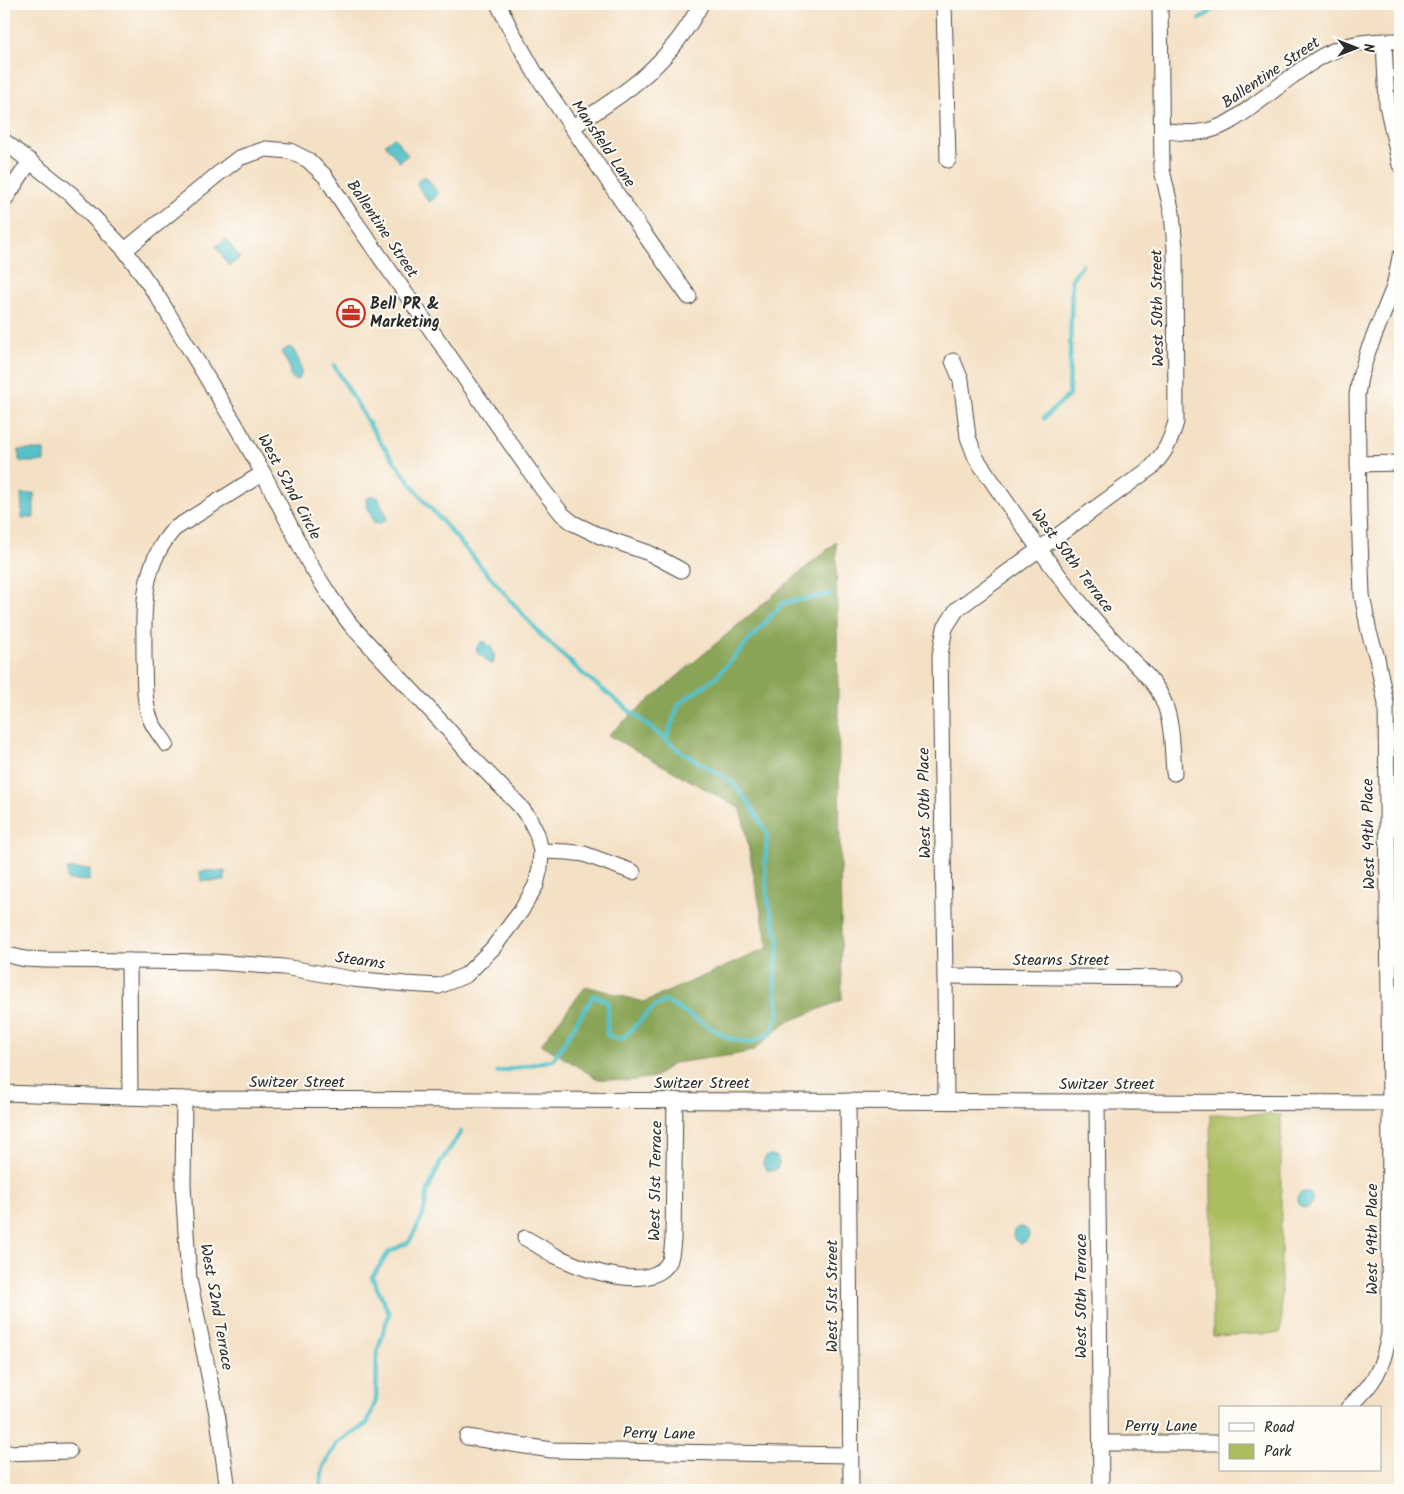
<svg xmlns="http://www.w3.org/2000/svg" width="1404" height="1494" font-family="Kalam,sans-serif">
<rect width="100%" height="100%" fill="#fdfcf7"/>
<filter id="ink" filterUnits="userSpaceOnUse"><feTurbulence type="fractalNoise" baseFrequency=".02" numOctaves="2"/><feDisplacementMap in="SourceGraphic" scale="10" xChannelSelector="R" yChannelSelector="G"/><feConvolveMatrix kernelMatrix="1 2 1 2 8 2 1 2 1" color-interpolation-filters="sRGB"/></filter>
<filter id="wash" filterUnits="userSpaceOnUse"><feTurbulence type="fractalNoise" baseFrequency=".0096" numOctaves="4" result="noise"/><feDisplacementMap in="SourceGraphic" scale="20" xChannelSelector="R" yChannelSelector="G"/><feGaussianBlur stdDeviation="1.12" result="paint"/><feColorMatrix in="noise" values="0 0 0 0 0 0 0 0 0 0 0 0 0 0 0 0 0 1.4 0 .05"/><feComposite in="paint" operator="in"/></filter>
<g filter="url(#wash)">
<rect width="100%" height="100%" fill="#f4e0c4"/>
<path fill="#acbd60" stroke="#6c7446" d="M1210,1114L1281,1115V1333L1213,1336Z"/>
<path fill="#89a456" stroke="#5a6840" d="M836,542L842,1000L785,1023L753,1051L733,1055L674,1063L655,1077L628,1081L598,1079L541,1044L586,986L644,1002L768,948L741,809L608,735Z"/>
<g fill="#53c1c9" stroke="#3f767a">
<path d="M394,137L408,155L399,162L385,144Z"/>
<path d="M423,176L426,177L438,193L437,196L431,201H428L417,185L418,181Z"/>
<path d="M226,239L240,258L229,266L216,246Z"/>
<path d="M289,347L293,349C298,358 305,369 299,379L295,380L290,376L289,366L281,352Z"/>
<path d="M19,450H44V462H21L19,460Z"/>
<path d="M34,493V518H22L21,494Z"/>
<path d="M374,495L376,497H378L387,516L386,520L378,524L377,522L374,523L366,503V499Z"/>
<path d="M484,641C493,647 496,654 493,664L488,663L484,658L476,651C477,646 479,643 484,641Z"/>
<path d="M67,869H90L89,881L67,880Z"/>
<path d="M200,871H225V881H201Z"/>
<circle cx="771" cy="1163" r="8"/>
<circle cx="1305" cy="1200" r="8"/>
<circle cx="1021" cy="1235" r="8"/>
</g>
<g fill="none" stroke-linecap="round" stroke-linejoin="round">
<g stroke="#53c1c9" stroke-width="4.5">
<path d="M1200,19L1221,4"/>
<path d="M334,365L378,439L421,497L539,633L582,673L680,751L732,782L749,803L767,833L765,867L768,901L779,942L774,981L779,1013L771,1033L750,1043L728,1038L665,1001L654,1007L621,1040L607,1035L608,1002L594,995L553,1060L497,1072"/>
<path d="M1044,418L1069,395L1072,279L1082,265"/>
<path d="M666,739L679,704L716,677L783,603L831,594"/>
<path d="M320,1490L323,1468L337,1443L367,1424L376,1400L377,1353L389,1313L372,1277L389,1252L409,1242L423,1216L428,1190L440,1163L461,1132"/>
</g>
</g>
</g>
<g filter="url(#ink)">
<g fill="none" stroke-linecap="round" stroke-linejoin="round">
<defs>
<g id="minor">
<path d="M498,4L512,32L534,71L642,231L689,297"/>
<path d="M944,4L948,160"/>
<path d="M1384,41L1387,105L1400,165"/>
<path d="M572,127C627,93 671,62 701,4"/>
<path d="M1162,130C1175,132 1187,134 1200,132C1221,130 1238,117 1254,105C1281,86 1308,60 1340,48C1359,41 1380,41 1400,41"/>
<path d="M4,141L71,194L125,250L158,297L235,424L263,473L309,563L330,596L350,624L374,650L446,727L469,754L519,805L529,818L537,834L541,851L540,868L536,885L521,911L493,948L466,975L439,986L406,984L352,979L284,967L215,962L46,960L25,959L4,954"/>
<path d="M4,201L30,161"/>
<path d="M125,250L218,174L239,158L266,149L290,151L308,160L325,176L350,214L543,490L562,514L573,523L600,536L649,553L681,570"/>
<path d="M953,361L961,380L968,437L976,458C1012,510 1047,563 1088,612C1101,628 1115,642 1129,657C1141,670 1155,682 1162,698C1173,721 1172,748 1174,773"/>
<path d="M1358,464L1400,463"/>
<path d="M166,744C161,736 153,727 150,718C143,699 145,677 144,657C144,610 140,567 174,529L263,473"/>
<path d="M541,851L568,852L584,854L633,872"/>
<path d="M129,961L130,1097"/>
<path d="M945,976L1176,978"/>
<path d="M4,1093L184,1099L1400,1103"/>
<path d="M184,1099L183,1185L189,1279L218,1419L228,1490"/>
<path d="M848,1101L851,1490"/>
<path d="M946,1101L945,976L940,655L945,628L957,609L1152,467C1166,451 1170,442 1176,422L1175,248L1172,213L1162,170L1160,4"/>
<path d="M1097,1102L1101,1490"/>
<path d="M525,1238C537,1244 547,1252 558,1257C583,1269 650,1294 669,1262C672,1256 672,1247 673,1240L675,1100"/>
<path d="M1348,1408C1374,1384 1383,1369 1389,1334L1390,1103L1386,704L1377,658L1369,632L1362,595L1359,512L1357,395L1360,377L1368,351L1394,287L1400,257"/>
<path d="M467,1437L551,1450L851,1455"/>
<path d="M1101,1443H1220"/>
<path d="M4,1453L69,1451"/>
</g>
</defs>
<use href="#minor" stroke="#494642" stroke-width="17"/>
<use href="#minor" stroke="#fff" stroke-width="15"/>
</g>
</g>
<defs>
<symbol id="office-ring" viewBox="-11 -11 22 22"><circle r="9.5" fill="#fdfcf7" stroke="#c8321e" stroke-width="1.5"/><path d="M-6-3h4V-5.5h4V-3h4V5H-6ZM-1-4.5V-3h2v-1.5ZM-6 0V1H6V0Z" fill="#c8321e"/></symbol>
</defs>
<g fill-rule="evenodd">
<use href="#office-ring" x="335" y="297" width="32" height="32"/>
</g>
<g text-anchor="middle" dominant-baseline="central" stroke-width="4" stroke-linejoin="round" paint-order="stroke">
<g font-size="16" fill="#2b2b2b" stroke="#fdfcf7">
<text transform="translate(1271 73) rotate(-34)">Ballentine Street</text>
<text transform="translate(603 144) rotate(56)">Mansfield Lane</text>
<text transform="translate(382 229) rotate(56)">Ballentine Street</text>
<text transform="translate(1158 308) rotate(-91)">West 50th Street</text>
<text transform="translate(289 487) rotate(62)">West 52nd Circle</text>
<text transform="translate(1072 561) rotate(53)">West 50th Terrace</text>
<text transform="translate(925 803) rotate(-91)">West 50th Place</text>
<text transform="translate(1369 834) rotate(-91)">West 49th Place</text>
<text x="1061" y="960">Stearns Street</text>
<text transform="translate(360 961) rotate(8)">Stearns</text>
<text x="297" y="1082">Switzer Street</text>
<text x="702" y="1083">Switzer Street</text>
<text x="1107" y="1084">Switzer Street</text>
<text transform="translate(656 1181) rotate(-89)">West 51st Terrace</text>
<text transform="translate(1372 1239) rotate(-90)">West 49th Place</text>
<text transform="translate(832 1296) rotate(-90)">West 51st Street</text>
<text transform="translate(1081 1296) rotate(-90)">West 50th Terrace</text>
<text transform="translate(216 1307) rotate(80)">West 52nd Terrace</text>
<text x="1161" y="1426">Perry Lane</text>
<text transform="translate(659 1434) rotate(1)">Perry Lane</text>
</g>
<g font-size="16" font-weight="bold" fill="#2b2b2b" stroke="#fdfcf7" text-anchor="start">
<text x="370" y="304">Bell PR &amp;<tspan x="370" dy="18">Marketing</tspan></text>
</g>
</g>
<rect width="1404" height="1494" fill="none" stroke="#fdfcf7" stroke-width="20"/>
<rect x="1219" y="1406" width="162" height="65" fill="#fdfcf7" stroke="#a9a8a5"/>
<rect x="1229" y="1423" width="25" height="8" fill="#ffffff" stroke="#a9a8a5"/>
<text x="1264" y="1432" font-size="15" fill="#2b2b2b">Road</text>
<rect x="1229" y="1444" width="25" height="15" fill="#acbd60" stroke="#a9a8a5"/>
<text x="1264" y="1456" font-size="15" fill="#2b2b2b">Park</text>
<g transform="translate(1356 48) rotate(90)" stroke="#fdfcf7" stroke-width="4" paint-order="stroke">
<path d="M0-4L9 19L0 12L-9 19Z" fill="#2b2b2b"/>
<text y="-8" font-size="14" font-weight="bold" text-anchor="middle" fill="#2b2b2b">N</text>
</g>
</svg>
